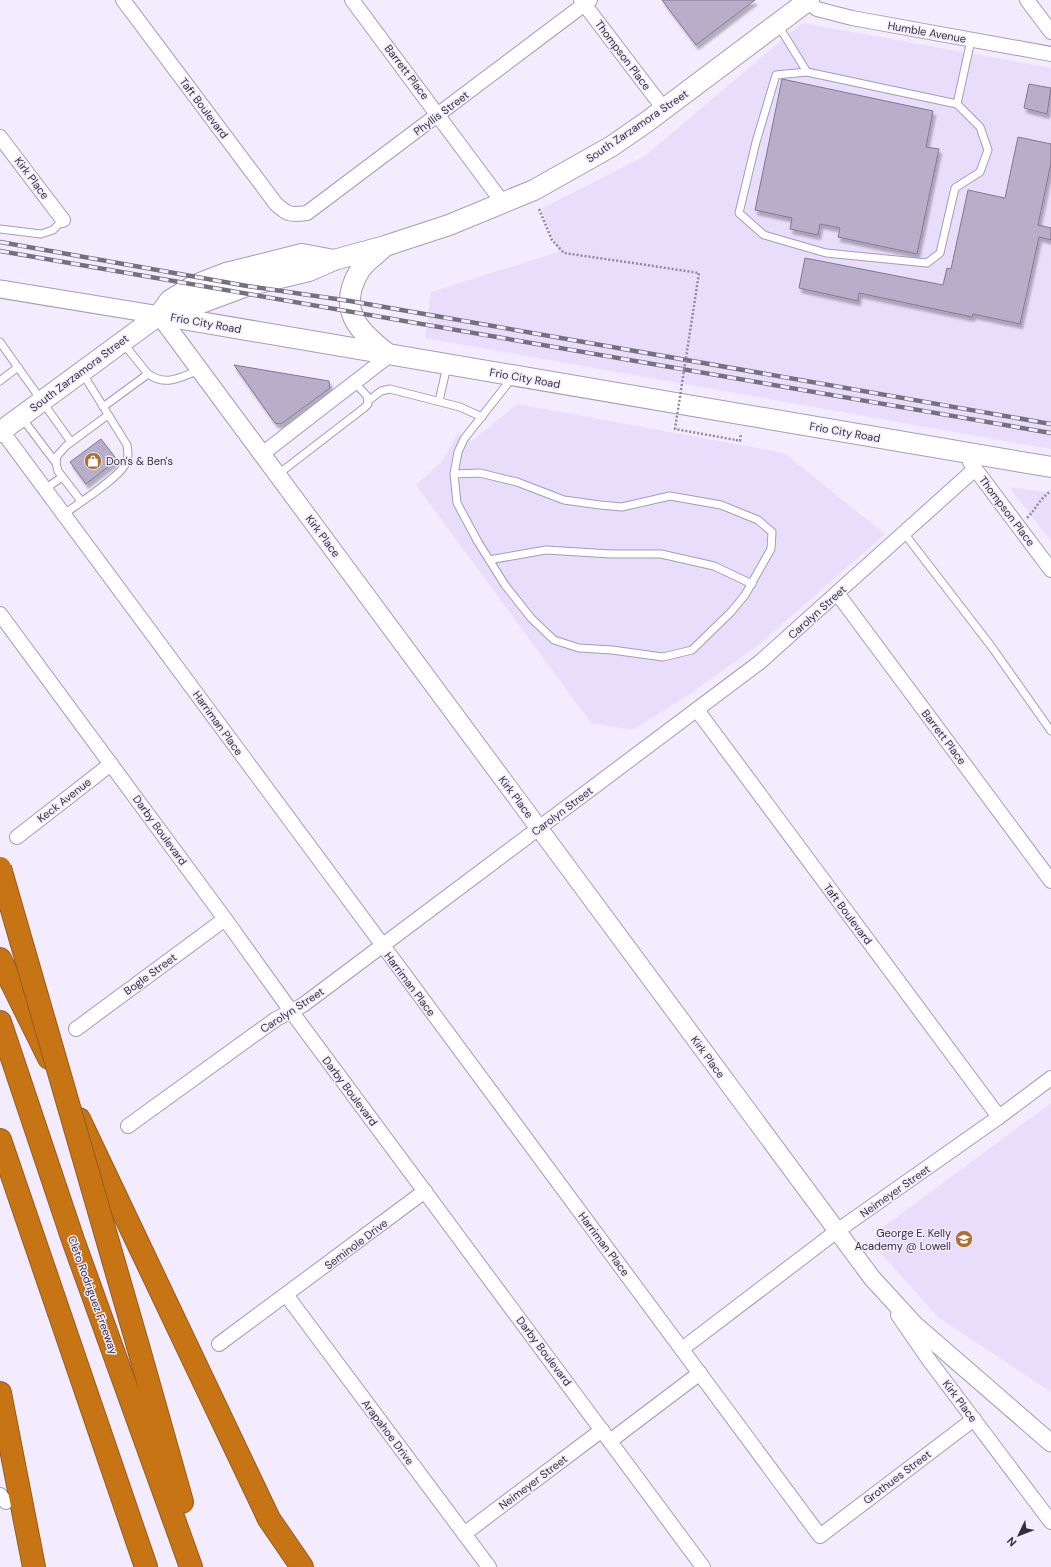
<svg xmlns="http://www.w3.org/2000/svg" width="1051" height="1567" font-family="'DM Sans',sans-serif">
<defs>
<filter id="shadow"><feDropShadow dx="2.5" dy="4.5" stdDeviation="1" flood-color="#0004"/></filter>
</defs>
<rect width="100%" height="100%" fill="#f2ecfe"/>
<g fill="#e8defc">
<path d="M802,23L1051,68V449L425,338L431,292L559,252L541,209L645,156Z"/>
<path d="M517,404L784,453L885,534L758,645L690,694L632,730L591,723L416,485L443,460L458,433L472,441Z"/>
<path d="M1009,487L1051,493V541Z"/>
<path d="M1051,1103V1392L938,1317L876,1248L878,1231Z"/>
</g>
<g fill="#b8aeca" stroke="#807791" filter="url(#shadow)">
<path d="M662,0H755L696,45Z"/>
<path d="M782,79L933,111L926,147L939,149L917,254L838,237L840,228L820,224L818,235L790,229L792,218L755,210Z"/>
<path d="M1029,84L1051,88L1047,114L1024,108Z"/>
<path d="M1018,137L1051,144V163L1038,225L1051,228V240L1039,237L1020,324L973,314L972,317L859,293L858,301L799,288L805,258L943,285L947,268L951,269L968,190L1005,198Z"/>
<path d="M234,365L329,381L330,388L281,424L275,423Z"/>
<path d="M101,439L117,460L86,484L70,462Z"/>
</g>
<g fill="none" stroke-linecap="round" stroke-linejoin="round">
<defs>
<g id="service">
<path d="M778,25L807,72L776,75L756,142L739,213L764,235L826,253L927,263L940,253L955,188L980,172L988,150L980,127L957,104L971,40"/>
<path d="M807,72L957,104"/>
<path d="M0,229L41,234L53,230L63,220"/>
<path d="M0,342L71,442"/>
<path d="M148,374C167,387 180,377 200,370"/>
<path d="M0,381L18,367"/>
<path d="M368,401L381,391L390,389L460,407L482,417"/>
<path d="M439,401L447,366"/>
<path d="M103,407L148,374L123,343"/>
<path d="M22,418L56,463"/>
<path d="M454,474L480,473L517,482L564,500L600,505L622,507L670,496L721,505L758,520L772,532L771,549L745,595L731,612L692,650L663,657L612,650L579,648L554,640L531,618L505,585L478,542L457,503L454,474L458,452L464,439L512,378"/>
<path d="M277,475L364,408L368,404L367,396L355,383"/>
<path d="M45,489L62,477"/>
<path d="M81,501L58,471L56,463L57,456L66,446L108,415"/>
<path d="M64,514C78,504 119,478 126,463C129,457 128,452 127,445L83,374"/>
<path d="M904,533L991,646L1051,731"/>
<path d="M489,560L546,550L611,554H661L714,566L752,584"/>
</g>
<g id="minor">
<path d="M123,0L276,204C288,215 290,215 307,213L590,0"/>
<path d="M352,0L503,203"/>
<path d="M581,0L664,109"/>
<path d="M805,0L817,9L852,18L1051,54"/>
<path d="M1027,0L1051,32"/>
<path d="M0,137L63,220"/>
<path d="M2,431L820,1536L974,1419"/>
<path d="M262,454L390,355"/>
<path d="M970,462L1051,570"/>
<path d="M837,593L1051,881"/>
<path d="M0,614L225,919L291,1011L703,1567"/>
<path d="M697,710L999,1117"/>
<path d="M17,837L111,764"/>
<path d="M76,1029L225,919"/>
<path d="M128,1126L276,1019L303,1005L760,662L975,469"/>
<path d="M287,1296L489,1567"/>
<path d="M898,1315L929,1360L1051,1522"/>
<path d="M219,1344L425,1191"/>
<path d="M682,1349L837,1231L999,1117L1051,1078"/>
<path d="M610,1441L700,1373"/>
<path d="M0,1495L6,1502"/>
<path d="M464,1534L602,1430"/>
</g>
<path id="tertiary" d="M0,289L159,315L872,1278L915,1325L1051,1443"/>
<g id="secondary">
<path d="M382,249C375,255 365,262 360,270C336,309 358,331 388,354"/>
<path d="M165,314L196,305L247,286L309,271L334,260L385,246L449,225L534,190L612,146L648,121L809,0"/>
<path d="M159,315L1051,467"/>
<path d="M0,432L159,315L170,300L195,285L226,273L302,254L334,260"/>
</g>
<g id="motorway">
<path d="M0,959L49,1058"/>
<path d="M0,1022L73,1240L191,1567"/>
<path d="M79,1119L269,1519L302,1567"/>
<path d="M0,1140L146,1567"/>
<path d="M138,1346L182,1502"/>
<path d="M0,1393L34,1567"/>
</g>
</defs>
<use href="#service" stroke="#a59bb7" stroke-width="9"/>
<use href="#minor" stroke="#a59bb7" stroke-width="16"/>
<use href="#tertiary" stroke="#a59bb7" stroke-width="19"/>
<use href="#secondary" stroke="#a59bb7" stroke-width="22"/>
<use href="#motorway" stroke="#945c22" stroke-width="24"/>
<g stroke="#908b99" stroke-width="2.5" stroke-dasharray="2 2" stroke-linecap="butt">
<path d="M539,209L552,240L564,253L640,264"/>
<path d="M736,440L740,441L741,433"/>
<path d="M1027,518C1037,508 1039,499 1051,491"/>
</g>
<use href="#service" stroke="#fff" stroke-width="7"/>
<use href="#minor" stroke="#fff" stroke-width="14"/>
<use href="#tertiary" stroke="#fff" stroke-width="17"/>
<use href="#secondary" stroke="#fff" stroke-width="20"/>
<use href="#motorway" stroke="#c77415" stroke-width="22"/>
<defs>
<g id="rail">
<path d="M0,242L247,286L350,301L1051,424"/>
<path d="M0,251L1051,433"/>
</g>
</defs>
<use href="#rail" stroke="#75707e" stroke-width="4.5"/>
<use href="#rail" stroke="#f2ecfe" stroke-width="3" stroke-dasharray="9" stroke-linecap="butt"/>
<defs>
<path id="motorway-bridge" d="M0,868L138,1346"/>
</defs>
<use href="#motorway-bridge" stroke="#945c22" stroke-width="24" stroke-linecap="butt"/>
<path stroke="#908b99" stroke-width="2.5" stroke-dasharray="2 2" stroke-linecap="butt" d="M640,264L699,273L675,429L736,440"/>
<use href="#motorway-bridge" stroke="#c77415" stroke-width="22"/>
</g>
<defs>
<symbol id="shop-disc" viewBox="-11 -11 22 22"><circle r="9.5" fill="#ad6f34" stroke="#f2ecfe"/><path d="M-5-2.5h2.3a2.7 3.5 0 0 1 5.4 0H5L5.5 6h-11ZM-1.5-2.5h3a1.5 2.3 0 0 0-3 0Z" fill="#fff"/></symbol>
<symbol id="school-disc" viewBox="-11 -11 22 22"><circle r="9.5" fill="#ad6f34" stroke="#f2ecfe"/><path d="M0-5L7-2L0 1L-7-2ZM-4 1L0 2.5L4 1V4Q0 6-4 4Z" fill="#fff"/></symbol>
</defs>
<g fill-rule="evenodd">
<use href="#shop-disc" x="83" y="451" width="20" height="20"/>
<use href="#school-disc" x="954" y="1229" width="20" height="20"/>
</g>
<g text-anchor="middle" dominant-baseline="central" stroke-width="3" stroke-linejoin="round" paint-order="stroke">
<g font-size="11" fill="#34303b" stroke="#f2ecfe">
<text transform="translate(927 32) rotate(10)">Humble Avenue</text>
<text transform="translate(623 55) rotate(53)">Thompson Place</text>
<text transform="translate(407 72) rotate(53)">Barrett Place</text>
<text transform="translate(204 108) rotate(53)">Taft Boulevard</text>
<text transform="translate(441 113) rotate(-37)">Phyllis Street</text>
<text transform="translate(637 126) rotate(-34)">South Zarzamora Street</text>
<text transform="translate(32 178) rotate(53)">Kirk Place</text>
<text transform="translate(206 323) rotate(10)">Frio City Road</text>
<text transform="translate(79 373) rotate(-37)">South Zarzamora Street</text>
<text transform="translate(525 378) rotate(10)">Frio City Road</text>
<text transform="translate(845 432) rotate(10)">Frio City Road</text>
<text transform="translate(1007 511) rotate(53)">Thompson Place</text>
<text transform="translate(323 536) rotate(53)">Kirk Place</text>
<text transform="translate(817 612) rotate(-42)">Carolyn Street</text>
<text transform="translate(218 723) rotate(54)">Harriman Place</text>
<text transform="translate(944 737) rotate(53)">Barrett Place</text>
<text transform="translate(516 797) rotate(53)">Kirk Place</text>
<text transform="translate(64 800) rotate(-38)">Keck Avenue</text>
<text transform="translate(562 811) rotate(-37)">Carolyn Street</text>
<text transform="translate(160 830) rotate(54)">Darby Boulevard</text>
<text transform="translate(848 914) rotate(53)">Taft Boulevard</text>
<text transform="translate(150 974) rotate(-36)">Bogle Street</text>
<text transform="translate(410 984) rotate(53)">Harriman Place</text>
<text transform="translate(292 1010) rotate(-33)">Carolyn Street</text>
<text transform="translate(708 1057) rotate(54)">Kirk Place</text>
<text transform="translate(350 1091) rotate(53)">Darby Boulevard</text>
<text transform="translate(895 1191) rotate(-35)">Neimeyer Street</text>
<text transform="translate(356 1244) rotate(-37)">Seminole Drive</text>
<text transform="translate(604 1244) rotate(53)">Harriman Place</text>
<text transform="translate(93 1295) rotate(70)">Cleto Rodriguez Freeway</text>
<text transform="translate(544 1351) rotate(53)">Darby Boulevard</text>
<text transform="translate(960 1401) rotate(53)">Kirk Place</text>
<text transform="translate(388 1432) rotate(53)">Arapahoe Drive</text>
<text transform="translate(897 1477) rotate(-37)">Grothues Street</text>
<text transform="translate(533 1482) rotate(-37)">Neimeyer Street</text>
</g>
<g font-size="11" fill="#34303b" stroke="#f2ecfe" text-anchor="start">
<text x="106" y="461">Don's &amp; Ben's</text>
<text x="951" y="1233" text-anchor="end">George E. Kelly<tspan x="951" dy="13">Academy @ Lowell</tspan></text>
</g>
</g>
<g transform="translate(1019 1535) rotate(227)" stroke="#f2ecfe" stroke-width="3" paint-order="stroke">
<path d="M0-3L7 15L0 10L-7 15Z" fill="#34303b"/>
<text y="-6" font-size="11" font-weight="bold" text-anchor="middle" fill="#34303b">N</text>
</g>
</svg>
